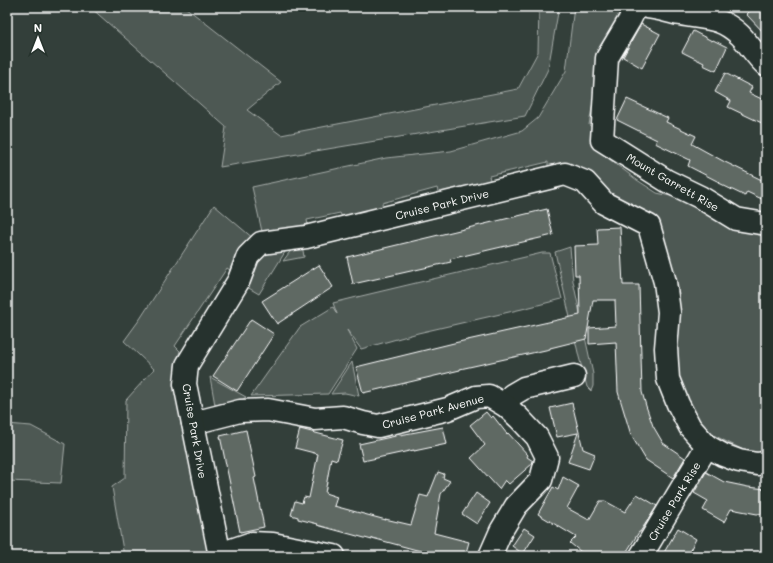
<svg xmlns="http://www.w3.org/2000/svg" width="773" height="563" font-family="Mali,sans-serif">
<rect width="100%" height="100%" fill="#333f3a"/>
<filter id="ink" filterUnits="userSpaceOnUse"><feTurbulence type="fractalNoise" baseFrequency=".025" numOctaves="2"/><feDisplacementMap in="SourceGraphic" scale="8" xChannelSelector="R" yChannelSelector="G"/><feConvolveMatrix kernelMatrix="1 2 1 2 8 2 1 2 1" color-interpolation-filters="sRGB"/></filter>
<g filter="url(#ink)">
<g fill="#4d5853" stroke="#a6aca9">
<path d="M90,7H185L281,82L247,110L281,135L518,89L538,52L539,7H559L548,69L525,116L220,167L226,127Z"/>
<path d="M574,7H625L597,78L589,125L596,129L597,146L605,156L637,180L657,193L675,197L692,203L701,210L726,225L766,231V454H752L727,442L706,431L688,414L679,387L659,232L548,168V162L489,176L491,183L439,195L437,188L382,203L383,208L342,217L340,213L307,220L308,226L263,236L252,187L386,158L451,151L522,131L538,118L566,71Z"/>
<path d="M214,205L254,239L233,272L227,268L175,346L180,351L175,366L178,393L197,486L208,556H124L112,487L125,478L126,400L154,369L124,341L140,319Z"/>
<path d="M290,244L259,294L240,283L261,250Z"/>
<path d="M302,244L304,257L283,261L295,245Z"/>
<path d="M570,247L573,281L593,374V386L591,391L587,387L579,357L555,252Z"/>
<path d="M542,253H550L562,299L522,309L418,333L361,349L347,330L357,349L328,394L251,396L300,327L333,307L337,314L333,303L353,298Z"/>
<path d="M352,362L359,396L345,393L331,394Z"/>
<path d="M210,377L246,397L242,400L215,405Z"/>
<path d="M7,424L31,426L65,444L61,483L7,481Z"/>
</g>
<g fill="#5f6964" stroke="#fff">
<path d="M753,7H766V35L746,14Z"/>
<path d="M641,24L660,34L642,68L623,57Z"/>
<path d="M693,31L712,41L713,40L727,47L716,71L703,65L704,63L682,52Z"/>
<path d="M725,73L752,87L749,93L766,101V125L728,107L731,101L715,92Z"/>
<path d="M627,99L668,118L666,122L696,136L692,144L723,161L766,182V201L747,192L745,196L718,183L719,182L688,166L690,160L655,143L657,140L617,120Z"/>
<path d="M547,209L553,235L450,259L451,262L353,284L347,257Z"/>
<path d="M620,227L623,285H639L642,392L646,406L653,426L663,443L685,458L673,478L646,460L631,435L618,392L616,342L589,344V328L616,326L615,300H593L586,339L550,348V349L460,369V370L363,393L356,367L454,343L580,315L579,275H575L574,246L598,245L597,228Z"/>
<path d="M319,265L333,287L277,324L262,301Z"/>
<path d="M251,319L274,334L237,391L213,376Z"/>
<path d="M572,403L583,449L595,454L589,469L568,462L578,433L557,437L550,408Z"/>
<path d="M486,412L491,418L493,416L507,434L508,433L528,455L527,457L533,461L532,464L509,484L505,480L499,489L471,458L485,445L470,425Z"/>
<path d="M443,427L447,444L414,451V450L363,461L359,444L400,435Z"/>
<path d="M300,429L343,440L337,460L331,458L325,493L337,497L334,506L386,520L385,519L411,525L420,495L428,497L438,472L444,474L443,478L450,481L441,494L434,533L469,542L465,556H427L428,553L372,538V540L317,525L318,524L298,519V517L291,515L295,501L302,503L304,497L309,498L318,454L295,448Z"/>
<path d="M246,430L256,477L254,478L264,527L240,532L220,436Z"/>
<path d="M706,472L724,482L748,487L766,489V513L757,514L731,509L724,522L703,510L708,501L694,493Z"/>
<path d="M563,477L579,486L567,508L589,520L600,501H605L625,512L637,494L657,506L640,532H639L624,556H586L570,543L576,537L538,514L553,487L558,490Z"/>
<path d="M476,493L490,503L477,524L462,514Z"/>
<path d="M524,528L535,535L523,554L512,546Z"/>
<path d="M678,528L696,539L687,556H662Z"/>
</g>
<g fill="none" stroke-linecap="round" stroke-linejoin="round">
<defs>
<g id="minor">
<path d="M636,7L629,21L607,58L602,140L667,181L700,197L736,219L766,224"/>
<path d="M647,7C659,8 669,12 680,14C705,19 720,16 740,35C749,44 756,56 766,65"/>
<path d="M506,406L512,395L524,388L574,376"/>
<path d="M193,423L240,411L268,410L315,419L343,417L363,423L378,426L448,409L476,397L489,396L506,406L519,418L537,437L547,457L541,480L516,506L501,531L490,556"/>
<path d="M220,554L252,543L273,544L334,556"/>
<path d="M220,556L185,384L187,365L239,280L248,256L261,243L306,237L565,174L585,182L604,203L649,226L665,282L669,312L666,348L668,379L678,404L690,427L707,446L723,455L739,461L757,464L766,463"/>
<path d="M641,556L707,446"/>
</g>
</defs>
<use href="#minor" stroke="#fff" stroke-width="25"/>
<use href="#minor" stroke="#26332d" stroke-width="22"/>
</g>
</g>
<g text-anchor="middle" dominant-baseline="central" stroke-width="4" stroke-linejoin="round" paint-order="stroke">
<g font-size="11" fill="#fff" stroke="#26332d">
<text transform="translate(673 182) rotate(30)">Mount Garrett Rise</text>
<text transform="translate(442 204) rotate(-14)">Cruise Park Drive</text>
<text transform="translate(433 411) rotate(-15)">Cruise Park Avenue</text>
<text transform="translate(195 431) rotate(80)">Cruise Park Drive</text>
<text transform="translate(674 501) rotate(-59)">Cruise Park Rise</text>
</g>
</g>
<rect width="773" height="563" fill="none" stroke="#26332d" stroke-width="24"/>
<rect x="12" y="12" width="749" height="539" fill="none" stroke="#fff" stroke-width="1.5" filter="url(#ink)"/>
<g transform="translate(38 38)" stroke="#26332d" stroke-width="3" paint-order="stroke">
<path d="M0-3L7 15L0 10L-7 15Z" fill="#ffffff"/>
<text y="-6" font-size="11" font-weight="bold" text-anchor="middle" fill="#ffffff">N</text>
</g>
</svg>
